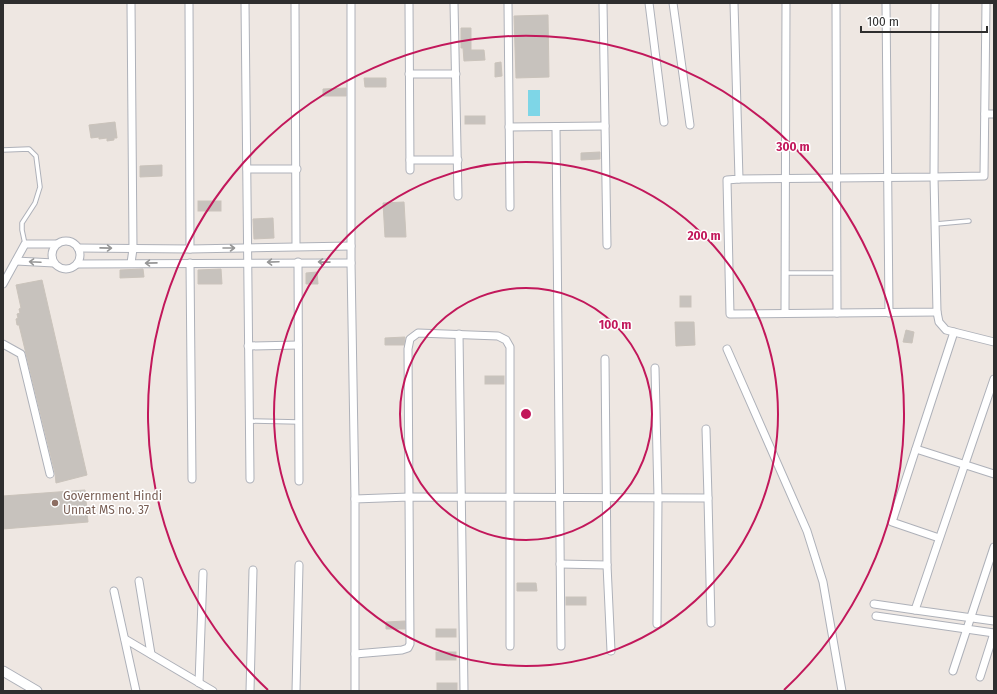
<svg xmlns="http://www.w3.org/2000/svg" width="997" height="694" font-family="'Fira Sans',sans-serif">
<rect width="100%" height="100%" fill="#eee7e2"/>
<rect fill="#7ed6e7" x="528" y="90" width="12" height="26"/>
<g fill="#c7c2bd" stroke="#cac3bb">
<path d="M548,15L549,77L516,78L514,16Z"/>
<path d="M461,28H471V50H484L485,60L464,61L463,48H461Z"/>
<path d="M501,62L502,76L495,77V63Z"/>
<path d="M364,78H386V87H365Z"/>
<path d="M346,88V96H323V89Z"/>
<rect x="465" y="116" width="20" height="8"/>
<path d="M115,122L117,138H114V140L107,141V138L99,139V137L91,138L89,125Z"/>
<path d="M600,152V159L581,160V153Z"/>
<path d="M162,165V176L140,177V166Z"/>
<rect x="198" y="201" width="23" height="10"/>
<path d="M404,202L406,237H385L383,203Z"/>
<path d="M273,218L274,238L254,239L253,219Z"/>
<path d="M143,269L144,277L120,278V270Z"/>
<path d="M221,269L222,284H198V270Z"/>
<path d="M317,272L318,284H306V273Z"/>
<path d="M42,280L87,475L56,483L55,473L19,325H17L16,319L18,318L17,314L20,313L19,309L21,308L16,285Z"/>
<rect x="680" y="296" width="11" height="11"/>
<path d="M675,322H694L695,345L676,346Z"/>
<path d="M906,330L914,332L912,343L903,342Z"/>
<path d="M405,337L404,345H385V338Z"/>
<rect x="485" y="376" width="19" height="8"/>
<path d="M85,490L88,522L3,529V496Z"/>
<path d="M517,583H536L537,591H517Z"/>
<rect x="566" y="597" width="20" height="8"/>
<path d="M405,621V629H386V622Z"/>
<rect x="436" y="629" width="20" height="8"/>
<rect x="436" y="652" width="20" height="8"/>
<rect x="437" y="683" width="20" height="8"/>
</g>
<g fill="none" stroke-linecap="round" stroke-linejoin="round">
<defs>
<g id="service">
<path d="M3,150L29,149L36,156L40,187L35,203L22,223V230L25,244"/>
<path d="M936,224L969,221"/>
<path d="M785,273H836"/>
<path d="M249,421L299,422"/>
</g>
<g id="minor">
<path d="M131,3L133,249L131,263"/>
<path d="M189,3L190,249"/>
<path d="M245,3L250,479"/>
<path d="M295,3L296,246"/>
<path d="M351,3V263L355,499"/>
<path d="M409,3L410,170"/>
<path d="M454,3L458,196"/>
<path d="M508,3L510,207"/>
<path d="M603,3L607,245"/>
<path d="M649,3L664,122"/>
<path d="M673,3L690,125"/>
<path d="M734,3L739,179L727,180L730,314L937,312L934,177L984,176L986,3"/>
<path d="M836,3L837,313"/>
<path d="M886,3L889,313"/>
<path d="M409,74H456"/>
<path d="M985,114H994"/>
<path d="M509,127L605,126"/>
<path d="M556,128L561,646"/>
<path d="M410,160H458"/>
<path d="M247,169H297"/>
<path d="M739,179L934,177L935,3"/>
<circle cx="66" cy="255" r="14"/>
<path d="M78,248L190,249L351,246"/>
<path d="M16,261L54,263"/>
<path d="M298,262L299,481"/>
<path d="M190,263L192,479"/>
<path d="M77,264L351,263"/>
<path d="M3,284L25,244H56"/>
<path d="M937,312L939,322L946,330L994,342"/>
<path d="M785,313L786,3"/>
<path d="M459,334L464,691"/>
<path d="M3,344L21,354L50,474"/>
<path d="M248,346L298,345"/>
<path d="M727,349L807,531L823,582L842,691"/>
<path d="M605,359L607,565L611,651"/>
<path d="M655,368L658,498L657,624"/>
<path d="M994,379L915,610L994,621"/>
<path d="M706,429L708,498"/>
<path d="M916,449L994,474"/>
<path d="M939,538L892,522L954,332"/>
<path d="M560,564L607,565"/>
<path d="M139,581L151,654"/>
<path d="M114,591L136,691"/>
<path d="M874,604L915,610"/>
<path d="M876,616L994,633"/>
<path d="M125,639L213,691"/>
<path d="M355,654L402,650L408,648L410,644L408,349L410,339L418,333L498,336L506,340L510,347V646"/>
<path d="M953,671L994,547"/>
<path d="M980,677L994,633"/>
<path d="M199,683L203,573"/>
<path d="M250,691L253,570"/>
<path d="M296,691L299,565"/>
<path d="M355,691V499L409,497L708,498L711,623"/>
</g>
<path id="tertiary" d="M3,671L37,691"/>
</defs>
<use href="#service" stroke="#aeb1b9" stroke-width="5.5"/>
<use href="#minor" stroke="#aeb1b9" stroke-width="9"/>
<use href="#tertiary" stroke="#aeb1b9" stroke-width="11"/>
<use href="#service" stroke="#fff" stroke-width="3.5"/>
<use href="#minor" stroke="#fff" stroke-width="7"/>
<use href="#tertiary" stroke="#fff" stroke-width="9"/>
</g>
<defs><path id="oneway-shaft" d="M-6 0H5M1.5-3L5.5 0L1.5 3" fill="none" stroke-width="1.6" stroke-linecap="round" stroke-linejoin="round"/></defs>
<g stroke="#969696">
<use href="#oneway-shaft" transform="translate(106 248) rotate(1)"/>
<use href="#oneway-shaft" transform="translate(229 248)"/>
<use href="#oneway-shaft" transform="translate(35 262) rotate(-177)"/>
<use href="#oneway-shaft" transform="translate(273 262) rotate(178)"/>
<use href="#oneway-shaft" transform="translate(324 262) rotate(-179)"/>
<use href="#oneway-shaft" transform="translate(151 263) rotate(179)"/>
</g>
<g fill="none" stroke="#c2185b" stroke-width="2">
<circle cx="526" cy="414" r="126"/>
<circle cx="526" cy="414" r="252"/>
<path d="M268 690A378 378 0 1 1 784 690"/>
</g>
<circle fill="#8d6e63" stroke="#fff" stroke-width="1.5" cx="55" cy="503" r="4"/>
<g text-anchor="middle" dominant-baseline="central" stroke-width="3" stroke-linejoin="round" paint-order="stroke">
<g font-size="12" fill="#785e54" stroke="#fff" text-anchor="start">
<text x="63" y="496">Government Hindi<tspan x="63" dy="14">Unnat MS no. 37</tspan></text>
</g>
</g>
<circle cx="526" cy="414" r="6" fill="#c2185b" stroke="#fff" stroke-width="2"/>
<g font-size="12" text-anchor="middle" font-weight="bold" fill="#c2185b" stroke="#fff" stroke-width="3" stroke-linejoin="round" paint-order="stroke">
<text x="793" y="151">300 m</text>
<text x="704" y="240">200 m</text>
<text x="615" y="329">100 m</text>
</g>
<rect width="997" height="694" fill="none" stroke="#2e2e2e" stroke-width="8"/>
<path d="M861 26v6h126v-6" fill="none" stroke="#2e2e2e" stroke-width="2"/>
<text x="867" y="26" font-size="12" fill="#2e2e2e" stroke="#ffffff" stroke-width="3" paint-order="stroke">100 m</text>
</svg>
